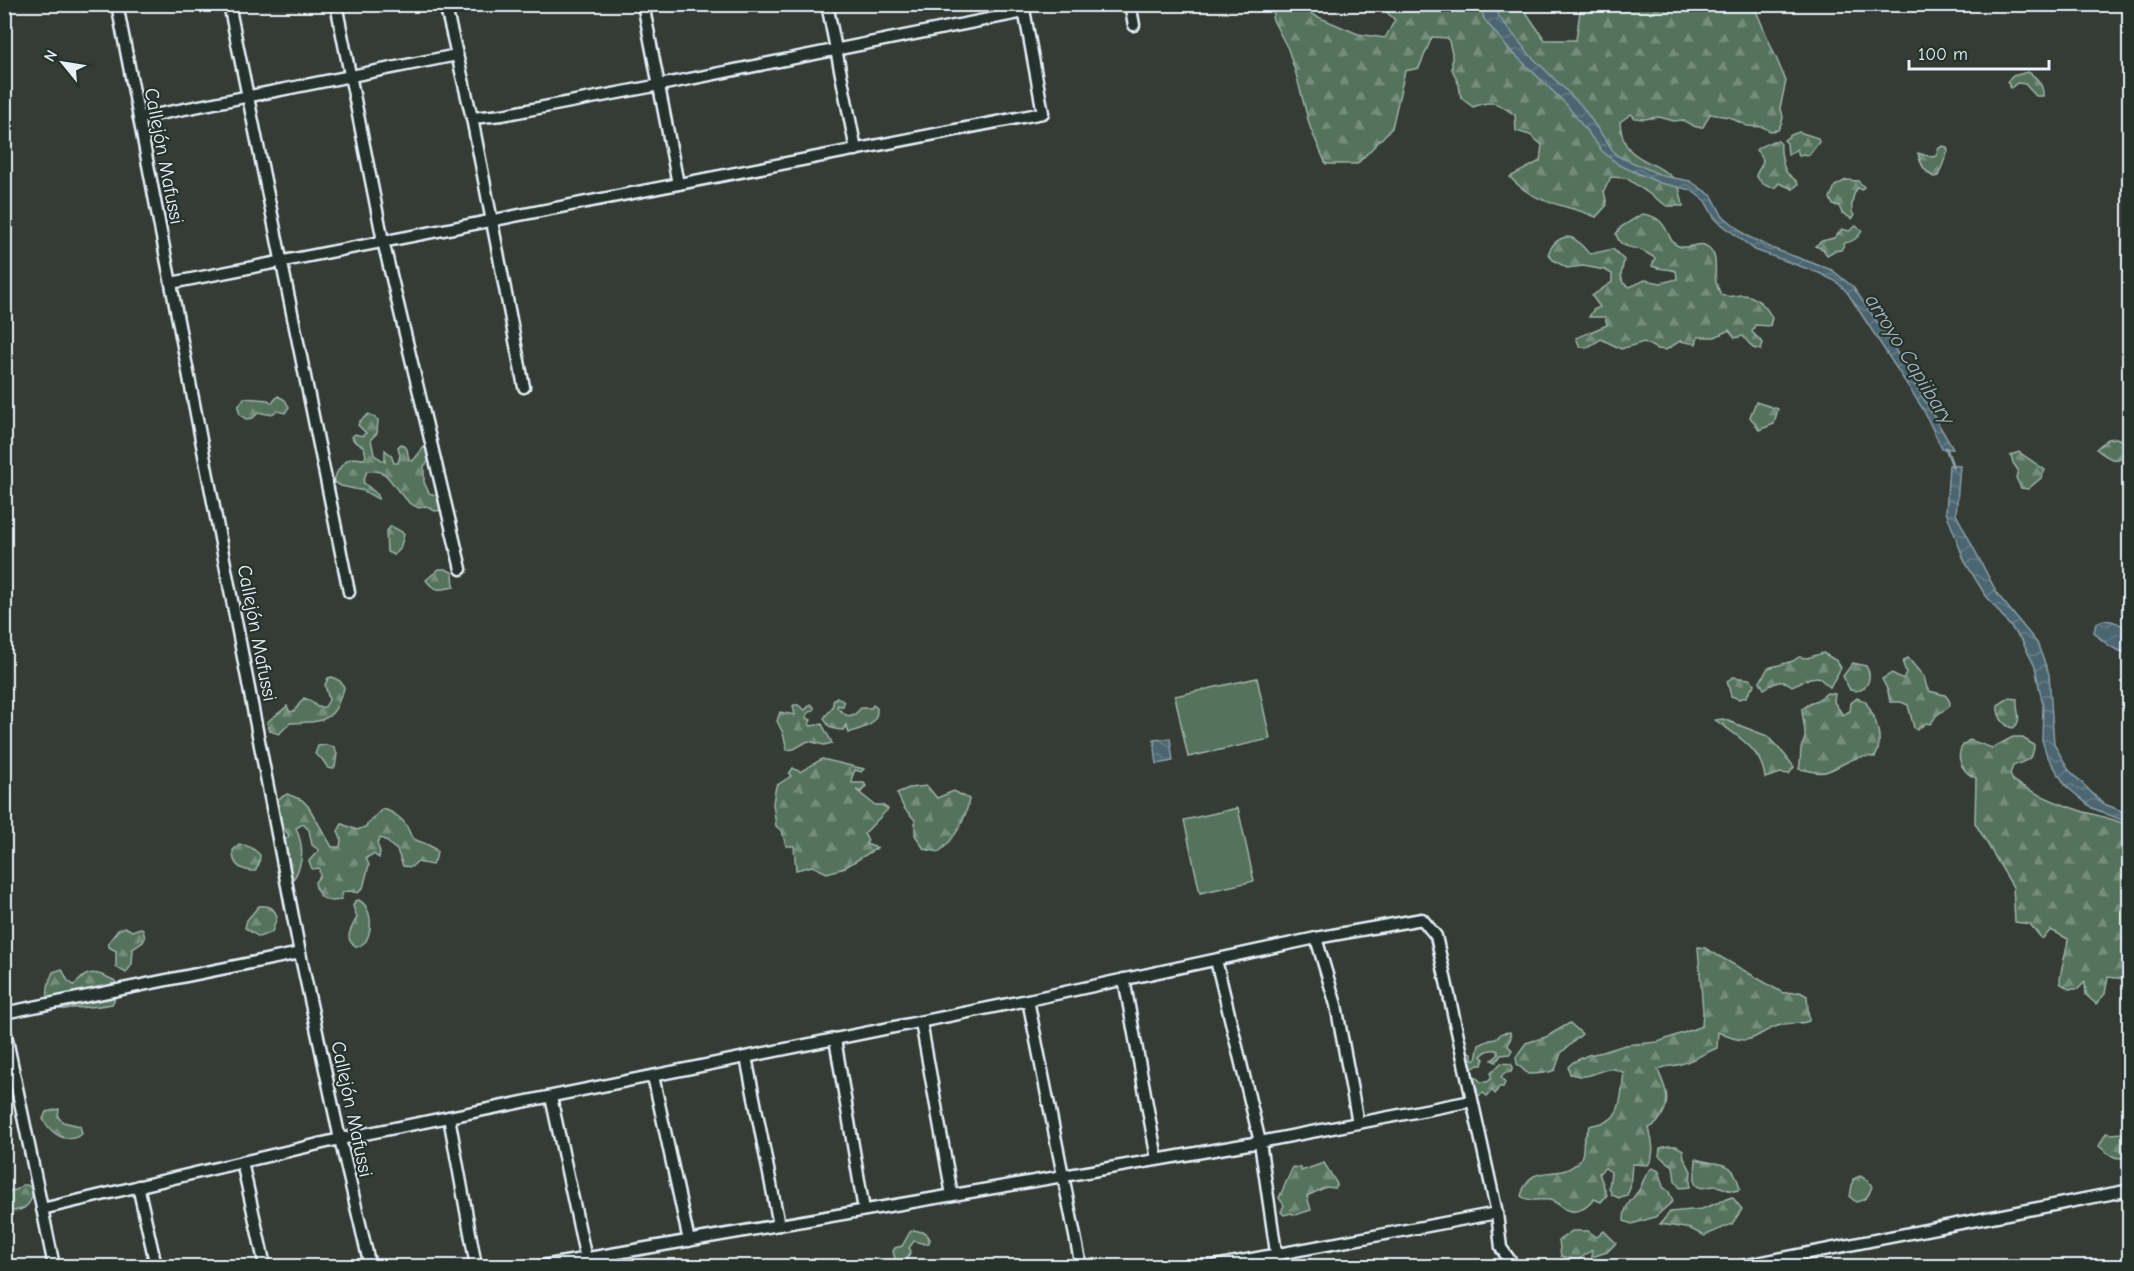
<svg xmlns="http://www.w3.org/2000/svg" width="2134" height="1271" font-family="'Comic Neue',sans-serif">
<defs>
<pattern id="forest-firs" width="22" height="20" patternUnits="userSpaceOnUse" patternTransform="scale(1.5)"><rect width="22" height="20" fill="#54735c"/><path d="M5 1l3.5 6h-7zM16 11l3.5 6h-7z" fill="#758e7c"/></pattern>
<pattern id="water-waves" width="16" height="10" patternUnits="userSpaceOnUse" patternTransform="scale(1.5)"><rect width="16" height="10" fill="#4c6671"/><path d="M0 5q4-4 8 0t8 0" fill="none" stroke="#667c86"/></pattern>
</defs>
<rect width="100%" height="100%" fill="#343c35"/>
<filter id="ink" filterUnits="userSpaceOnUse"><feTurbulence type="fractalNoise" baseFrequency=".0167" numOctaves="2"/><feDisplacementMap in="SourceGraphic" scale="12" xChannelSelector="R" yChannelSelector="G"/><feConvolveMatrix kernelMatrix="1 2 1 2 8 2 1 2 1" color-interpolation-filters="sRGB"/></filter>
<g filter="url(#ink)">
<g fill="url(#forest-firs)" stroke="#9eb2aa" stroke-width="1.5">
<path d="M1277,5H1290L1358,34L1385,38L1395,20L1379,5H1521L1545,40H1576L1581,5H1746L1757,13L1786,81L1780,108C1785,116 1783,121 1778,130L1770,131L1763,127L1747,126L1729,117L1710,114L1703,127H1696L1682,120L1674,121L1659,117L1644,119L1635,118L1631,114L1620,122C1623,162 1647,156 1671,176C1680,183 1681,196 1683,206H1667L1626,178L1611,177L1604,191L1607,205L1596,217C1563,202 1537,207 1510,177L1540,161L1542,145L1530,135L1516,131L1515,115C1498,103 1493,99 1473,107L1461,98L1459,85L1452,69V53L1448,38L1432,37L1419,68L1405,71L1392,128L1357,164H1326L1310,127L1296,74L1288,49L1272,18Z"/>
<path d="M2028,72C2037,77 2044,86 2043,96H2036L2025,84L2017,83L2011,88L2007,82L2013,76Z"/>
<path d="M1799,132L1818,138L1819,142L1809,155L1802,154L1799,156L1797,149L1788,155L1787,143L1784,140L1791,135Z"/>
<path d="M1773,141H1778L1781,144C1780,150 1783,168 1787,173C1791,177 1795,178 1798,184L1793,189L1779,183L1775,188C1766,187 1761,184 1756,175C1763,161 1767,162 1756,150C1758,147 1769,143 1773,141Z"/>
<path d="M1943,146L1947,147L1948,151L1938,176L1934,177C1924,172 1920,163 1918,153L1932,157L1936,156L1939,148Z"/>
<path d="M1846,180L1858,181L1864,187L1861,190L1858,188C1853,193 1849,210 1854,215L1852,219L1842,213L1839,206L1833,205L1830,198L1835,186Z"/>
<path d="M1642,214C1673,217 1664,245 1682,247C1694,248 1701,239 1711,250C1718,258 1714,271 1716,282C1717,286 1719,290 1721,295C1729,298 1733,296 1741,295C1755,294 1767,307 1772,318L1770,326L1755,325L1752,332L1763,343L1761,350L1753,348L1743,336L1735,338L1729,330L1715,337H1698L1696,344L1680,341L1666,350L1657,349L1644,342L1621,349L1601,339L1588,347H1580L1576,338L1607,325L1605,317H1589L1593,310L1600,307L1592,296L1612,282V274L1605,270L1583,266L1567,268L1553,260L1548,254C1553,241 1567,230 1579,243C1584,247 1585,250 1590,254L1613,249L1624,260L1621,275L1623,283L1630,287L1645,280L1661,283L1677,279L1676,271C1667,268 1660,270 1652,266L1655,258C1650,255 1645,252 1641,250C1629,246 1620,248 1616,234L1621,227Z"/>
<path d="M1856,226L1862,231C1858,238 1853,242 1845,243L1841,250L1834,251L1827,255L1823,249L1815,246L1822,241L1834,238L1842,229L1849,231Z"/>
<path d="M278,396L285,400L289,407L285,413L277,411C271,416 266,414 259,412L253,418L246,419L240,415L238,407L244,398L268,400L272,403Z"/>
<path d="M1756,402L1778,409L1774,424L1759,430L1750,417Z"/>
<path d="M369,414L378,420L377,433L371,439L374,455L385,462V450L391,455L394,463H398L400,455L398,447L401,444L407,449L409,460L413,461L424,447C428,451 430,454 429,461L424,466V482L429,493L441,497L443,510L435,511L426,506L419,508L409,503C406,497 403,497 399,492C389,480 387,469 367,471L363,482L378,495V499L364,491L341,486L334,482C335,473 343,460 353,458C357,458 360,459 364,459L366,456L364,447L354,441L352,437L355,434L362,436L366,433L358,425L360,421Z"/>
<path d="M2116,438L2129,443V454C2114,464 2110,459 2096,449L2108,439Z"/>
<path d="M2019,452L2045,470L2041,478L2028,489L2021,488L2016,478L2018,470L2013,463L2011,455Z"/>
<path d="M391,526L402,532L404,535L400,549L394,555L387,552L386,532Z"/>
<path d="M439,569H446L453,573L454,587C440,590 435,592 426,580Z"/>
<path d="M1823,653L1837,661L1841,668L1830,687L1818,677L1810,678L1792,686C1782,678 1775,683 1764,689L1760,682L1768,668L1793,661L1799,657L1807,658Z"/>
<path d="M1908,658L1924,677L1927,688L1929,691L1945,695C1957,708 1945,708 1937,715C1935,717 1933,721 1930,724L1926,723L1917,730L1914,728L1908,705L1901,702H1890L1888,691L1882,679L1892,673L1903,679L1906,672L1903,664L1904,660Z"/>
<path d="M1853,663L1866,666C1874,679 1866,694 1850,690L1843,676Z"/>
<path d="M332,677L340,681L344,687C344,693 340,695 339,701C331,725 311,722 290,723L279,734L270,731L267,723C272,716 281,713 287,706L290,712L294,711L304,698L311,701L317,707H325L329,700L325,685L328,678Z"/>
<path d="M1733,677L1749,679L1755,684L1746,697L1739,699L1731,696L1727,681Z"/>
<path d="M1827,693L1835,694L1834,702L1843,715L1850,711L1851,703L1857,698L1865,701C1875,716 1885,740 1875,757C1854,754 1846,764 1828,771C1820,775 1808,770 1799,769C1801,762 1800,756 1801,749C1802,743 1806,740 1805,734C1805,726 1802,717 1802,709C1811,702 1817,702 1827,693Z"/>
<path d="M837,697L844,702L843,707L838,705L837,708L848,716L855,714L861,708H871L873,705L877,708C878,727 863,727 849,733L846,725L843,730C833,730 828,727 824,718L832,708L834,699Z"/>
<path d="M2009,698L2017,699C2015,710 2024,720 2013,728C2003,726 1997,715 1998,705Z"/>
<path d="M811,704L814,707V710L808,713L806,718L811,720L809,724L811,726L822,724L832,743L824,745L808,741L794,749L787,750L783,733L777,721L780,712L795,715L793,706L794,705H798L805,710Z"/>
<path d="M1723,719L1767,736L1785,755L1794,767L1789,774L1781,773L1765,778C1762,749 1736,735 1715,720Z"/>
<path d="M2013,737H2021L2034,745C2034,760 2025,761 2013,766L2010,774L2013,781C2035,794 2059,804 2084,812C2100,816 2115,819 2129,826V984L2125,979L2108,977L2105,994L2096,1004L2086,995L2085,982L2078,989H2069L2060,983C2060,967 2067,954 2068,939L2051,930L2042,939L2030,924L2015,922L2013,887L1975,823L1976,778C1959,772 1952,749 1970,740L1992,748Z"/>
<path d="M326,745L334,747L337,754L335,767L332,769L328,768L322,759L315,754L318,746Z"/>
<path d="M822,759L864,769L861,772L855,770L852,777V783H864L866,786L861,792L856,790L875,805H882L888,809L864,834L868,840L866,844L877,848L844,868L827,873L812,866L796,870L794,846H786L782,831L776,826L773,803L776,786L791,776L789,774L793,768L800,772Z"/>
<path d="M927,786L937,798L954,791L969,799C966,821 955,838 939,852L924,849L915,835V820L904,808L897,793L909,788Z"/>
<path d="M287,794L302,800L308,806L332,847H340L341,839L338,831L342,824L357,830L365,827L382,809C392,811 404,819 408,829C410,833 411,838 416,840C425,844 430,844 437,851L436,858L432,865L417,862L411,867L403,866L397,850C390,846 388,840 380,838L377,844L380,851L379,858L373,854L366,858L369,865L363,888L358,893L350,891L343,892L341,899C327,905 316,896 315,882L320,876L319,868L312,869L309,861L319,850L312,845L309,830L303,824L296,828C304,847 304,862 293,880L286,882L281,868L289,854L283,850V842L289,836L276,816L278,799Z"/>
<path d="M239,845C249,845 253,848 260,855L259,864L255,871C241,871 232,865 233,850Z"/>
<path d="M359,900C372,908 373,928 366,941L360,946H355C343,938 352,928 357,917L353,906L355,901Z"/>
<path d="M259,906C270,905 274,908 277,917L272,932L259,937L245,928L247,920Z"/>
<path d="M125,927L132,931L140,928L143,930L145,938L143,942L133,949L132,964L126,973L116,967V951L109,947L108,943L118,930Z"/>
<path d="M1698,947L1705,948L1783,993L1800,992L1807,996L1809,1021C1801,1024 1794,1023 1785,1024C1752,1031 1757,1051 1718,1032L1717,1048C1705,1053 1694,1060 1681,1064C1673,1067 1664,1065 1658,1070C1664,1086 1672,1098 1662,1115C1658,1122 1656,1125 1649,1128C1652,1140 1656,1155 1648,1165L1632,1164L1630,1188L1627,1195L1619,1198L1612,1195L1609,1188L1611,1172L1605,1168L1599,1173L1607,1195L1601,1202L1594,1199C1587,1208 1576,1215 1565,1209C1561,1207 1557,1203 1553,1201C1542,1197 1531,1204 1521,1196C1531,1158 1558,1184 1579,1161C1585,1155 1582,1147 1584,1139C1586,1135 1588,1130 1590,1126C1595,1124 1600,1124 1605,1122C1623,1116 1621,1089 1624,1073C1606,1063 1601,1074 1585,1076C1581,1077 1575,1075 1570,1074L1568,1067L1573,1062L1588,1055L1603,1052L1625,1045L1658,1042L1702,1026L1703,1011Z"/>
<path d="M62,969L68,981L74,985C78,982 82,977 86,975C94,970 108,977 115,981C118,991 117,996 112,1004C98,1007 87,1007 73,1008C70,1008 67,1009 64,1009C41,1010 47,985 53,972Z"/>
<path d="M1570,1023L1582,1034L1561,1053L1555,1070C1546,1074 1537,1074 1528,1074L1517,1064L1516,1057L1526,1043L1546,1037Z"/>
<path d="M1510,1032L1511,1037L1508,1046L1512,1050L1510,1054L1501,1055L1496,1062L1492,1060L1498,1055V1051C1492,1048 1485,1051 1481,1056L1484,1059L1482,1065H1478L1469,1071L1465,1055L1468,1052L1472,1053V1059L1476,1060L1479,1045L1490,1040L1496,1039L1502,1033Z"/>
<path d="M1501,1063L1511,1064L1513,1067L1511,1072L1505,1073L1501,1077L1505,1083L1503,1087H1499L1495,1094L1492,1090L1487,1096L1483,1093L1477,1097L1474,1095L1472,1077L1475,1076L1481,1082H1487L1491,1079V1073Z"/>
<path d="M59,1109L58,1117L63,1122L80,1126L82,1134C67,1145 51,1134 43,1119L46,1112Z"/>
<path d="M2129,1132V1156C2117,1162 2108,1154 2099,1146L2106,1133L2113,1134Z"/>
<path d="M1668,1146H1676L1683,1150L1684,1158L1691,1171L1690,1187L1680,1188L1675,1181L1673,1166L1659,1156L1660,1148Z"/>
<path d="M1696,1159C1720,1167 1733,1157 1740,1189C1732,1194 1726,1188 1717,1186C1710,1185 1699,1192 1695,1183C1694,1180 1696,1163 1696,1159Z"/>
<path d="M1324,1163L1337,1184L1335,1188L1326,1187L1307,1196L1311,1210L1295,1215L1291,1213L1284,1215L1281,1212L1284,1205L1279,1198L1293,1167L1301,1168V1171Z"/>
<path d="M1652,1168L1659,1171L1663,1187L1669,1192L1673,1201L1655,1217L1632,1224L1624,1221C1624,1204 1631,1202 1639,1190C1644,1182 1644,1174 1652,1168Z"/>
<path d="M1860,1176L1867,1180L1872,1186C1869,1196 1866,1200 1856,1202L1850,1197L1853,1179Z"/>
<path d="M23,1185H27L33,1190C32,1207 20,1214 5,1209V1188L9,1191L16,1190Z"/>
<path d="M1732,1197L1742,1209L1732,1224L1704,1236L1691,1229L1660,1224L1670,1212L1702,1209Z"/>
<path d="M914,1230L926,1233L930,1239L929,1243L925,1244L914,1241L909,1248L911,1251L904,1266H884L895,1259L893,1251L895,1248L902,1246L910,1232Z"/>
<path d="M1572,1231H1588L1597,1237L1604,1231L1616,1243L1607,1252L1592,1257V1250L1577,1261L1561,1256L1559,1240Z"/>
</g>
<g fill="#54735c" stroke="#9eb2aa" stroke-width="1.5">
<path d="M1257,678L1270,739L1188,757L1175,696Z"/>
<path d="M1238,808L1254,881L1200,893L1184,820Z"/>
</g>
<g fill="url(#water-waves)" stroke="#8a9ea7" stroke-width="1.5">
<path d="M1481,5H1495L1499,17L1530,55L1581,105L1616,155L1663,176L1690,181L1712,196L1722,215L1747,236L1774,249L1832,270L1853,287L1889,339L1953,449H1942L1923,409L1847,292L1837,282L1819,273L1755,250L1715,219L1705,201L1691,190L1660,183L1619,165L1602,151L1566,104L1506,46L1484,19Z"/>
<path d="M1949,465L1960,466L1956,514L1998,595L2037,643L2049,674L2054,744L2069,770L2102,803L2129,814V823L2092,808L2066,786L2047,756L2042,740L2043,706L2035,667L2022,641L1984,593L1965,562L1946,512Z"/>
<path d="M2104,620C2125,622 2130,630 2129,650L2125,653C2113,649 2102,642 2094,632L2096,623Z"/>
<path d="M1170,738L1173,761L1157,764L1154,740Z"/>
</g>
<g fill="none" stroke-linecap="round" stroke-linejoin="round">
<path stroke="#8a9ea7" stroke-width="3" d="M1946,448L1953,467"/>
<defs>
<g id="minor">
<path d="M117,4L300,953L340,1139L370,1266"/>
<path d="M229,4L349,592"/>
<path d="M336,4L383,241L461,569"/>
<path d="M445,4L472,118L524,387"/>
<path d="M643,4L678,184"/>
<path d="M827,4L856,150"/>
<path d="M1130,4L1134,25"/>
<path d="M139,118L457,55"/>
<path d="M472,118L502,115L660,85L1024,12"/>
<path d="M171,283L1043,113L1023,4"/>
<path d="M1316,938L1336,1005L1358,1123"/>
<path d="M1216,960L1260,1142L1278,1266"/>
<path d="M1124,979L1157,1159"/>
<path d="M1028,1000L1081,1266"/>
<path d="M4,1013L300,953"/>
<path d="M921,1022L952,1195"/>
<path d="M4,1025L54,1266"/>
<path d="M835,1039L864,1210"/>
<path d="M746,1057L779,1225"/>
<path d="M653,1076L689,1241"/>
<path d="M551,1097L586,1259"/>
<path d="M449,1117L476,1266"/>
<path d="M242,1162L265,1266"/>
<path d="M138,1186L156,1266"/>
<path d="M42,1209L340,1139L1028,1000L1316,938L1422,919L1436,936L1497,1213"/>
<path d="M542,1266L1260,1142L1472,1101"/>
<path d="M1214,1266L1497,1213L1501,1248L1514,1266"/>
<path d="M1742,1266L2130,1190"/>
</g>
</defs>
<use href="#minor" stroke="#e8f1f8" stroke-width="15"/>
<use href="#minor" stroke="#26332d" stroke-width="10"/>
</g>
</g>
<g text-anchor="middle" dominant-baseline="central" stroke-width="4.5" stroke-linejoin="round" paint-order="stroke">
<g font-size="20" fill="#e8f1f8" stroke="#26332d">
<text transform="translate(164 156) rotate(79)">Callejón Mafussi</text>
<text transform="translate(257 633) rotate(79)">Callejón Mafussi</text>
<text transform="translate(352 1109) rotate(78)">Callejón Mafussi</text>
</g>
<g font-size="21" font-style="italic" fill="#aab9c2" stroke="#26332d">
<text transform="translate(1910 359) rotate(58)">arroyo Capiibary</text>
</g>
</g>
<rect width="2134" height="1271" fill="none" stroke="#26332d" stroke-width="24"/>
<rect x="12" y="12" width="2110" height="1247" fill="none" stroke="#e8f1f8" stroke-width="2" filter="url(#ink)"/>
<g transform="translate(63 63) rotate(300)" stroke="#26332d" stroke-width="4.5" paint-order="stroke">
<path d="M0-4.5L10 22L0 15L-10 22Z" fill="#e8f1f8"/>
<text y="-9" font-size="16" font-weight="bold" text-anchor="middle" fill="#e8f1f8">N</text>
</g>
<path d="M1909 60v9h140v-9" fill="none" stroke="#e8f1f8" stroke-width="3"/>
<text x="1918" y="60" font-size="18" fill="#e8f1f8" stroke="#26332d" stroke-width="4.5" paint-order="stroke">100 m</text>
</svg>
